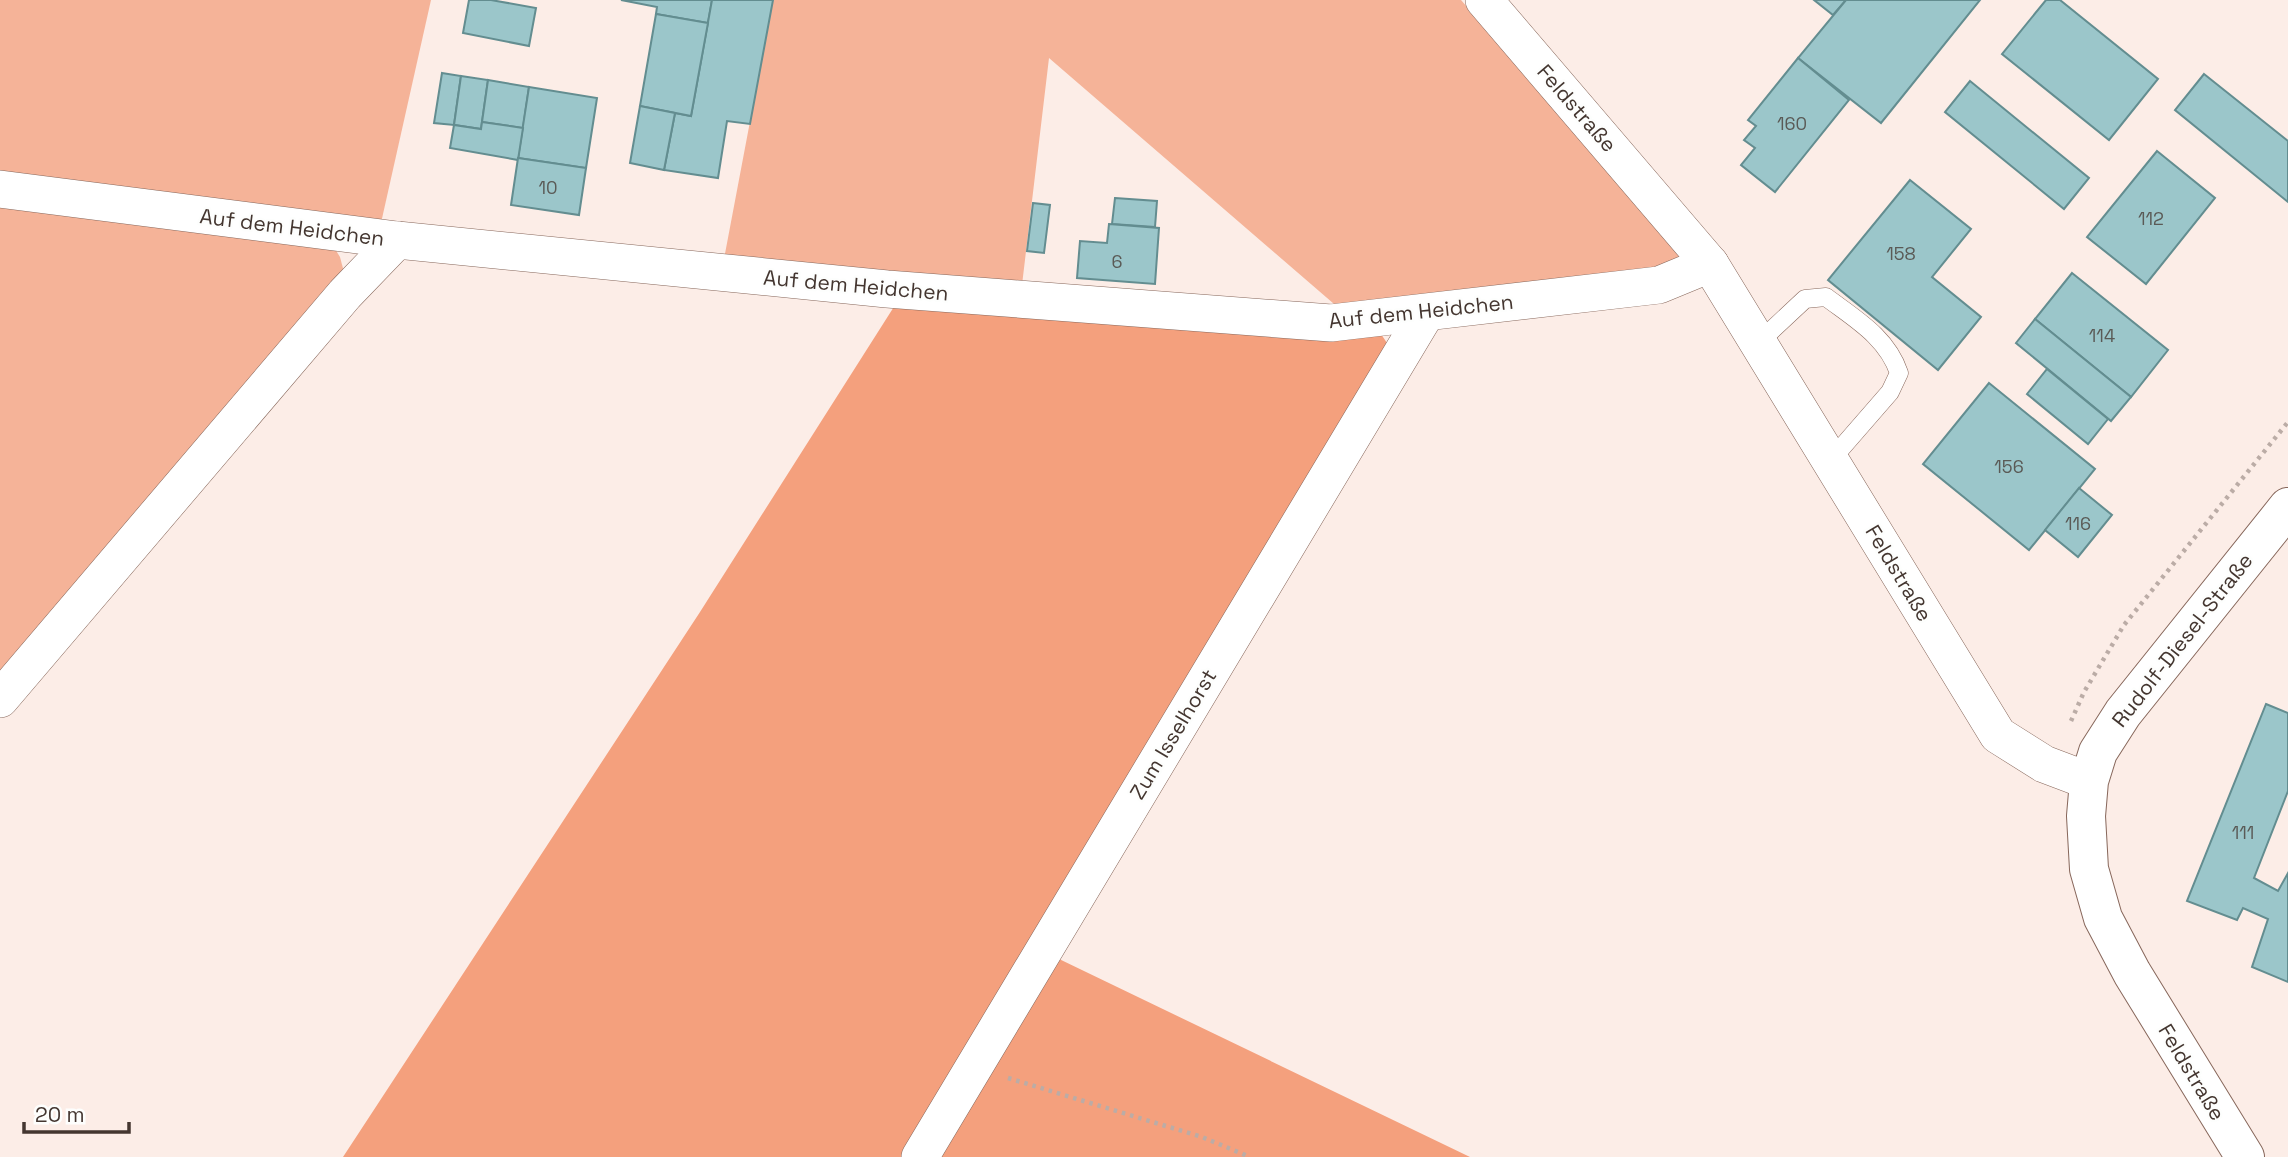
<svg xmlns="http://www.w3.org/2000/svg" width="2288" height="1157" font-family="'Space Grotesk',sans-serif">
<rect width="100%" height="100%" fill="#fcede7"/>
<g fill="#f5b398">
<path d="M0,0H431L381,223L0,174Z"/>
<path d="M773,0H1461L1681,255L1654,274L1341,310L1049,58L1022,285L724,259Z"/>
<path d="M0,201L332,244L340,257L345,276L0,687Z"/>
</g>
<path fill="#f4a07d" d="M897,302L1379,331L1389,346L1057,958L1470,1157H343L700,612Z"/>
<g fill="#9bc6ca" stroke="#638d90" stroke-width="2">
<path d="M469,0H491L536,8L529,46L463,33Z"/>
<path d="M621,0H712L708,23L656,14L657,7Z"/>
<path d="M712,0H773L750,124L727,121L718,178L664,170L675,113L691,116Z"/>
<path d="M1814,0H1846L1833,15Z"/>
<path d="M1846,0H1980L1881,123L1798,58Z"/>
<path d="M2046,0H2060L2158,79L2109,140L2002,54Z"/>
<path d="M656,14L708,23L691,116L640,106Z"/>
<path d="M1798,58L1849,100L1775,192L1741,165L1755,148L1744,140L1756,126L1748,120Z"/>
<path d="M442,73L461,76L454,125L434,123Z"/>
<path d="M2204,74L2288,141V202L2175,110Z"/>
<path d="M461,76L488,80L481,129L454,125Z"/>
<path d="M488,80L529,87L523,128L482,122Z"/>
<path d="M1970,81L2089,178L2064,209L1945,112Z"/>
<path d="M529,87L597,98L586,168L518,158Z"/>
<path d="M640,106L675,113L664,170L630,163Z"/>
<path d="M482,122L523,128L518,160L450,148L454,125L481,129Z"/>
<path d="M2157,151L2215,198L2146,284L2087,237Z"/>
<path d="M518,158L586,168L579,215L511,205Z"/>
<path d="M1910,180L1971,229L1932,277L1981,317L1938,370L1828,280Z"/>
<path d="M1115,198L1157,201L1155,227L1112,224Z"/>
<path d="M1033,203L1050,205L1044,253L1027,251Z"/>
<path d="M1109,224L1159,228L1155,284L1077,278L1080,241L1107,243Z"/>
<path d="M2072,273L2168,350L2131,397L2035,319Z"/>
<path d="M2035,319L2131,397L2111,421L2016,343Z"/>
<path d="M2047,369L2108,419L2088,444L2027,394Z"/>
<path d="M1989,383L2095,469L2029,550L1923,464Z"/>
<path d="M2079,488L2112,515L2078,557L2045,530Z"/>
<path d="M2266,704L2288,713V791L2254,878L2278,891L2288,873V982L2252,967L2268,919L2243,908L2237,920L2187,901Z"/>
</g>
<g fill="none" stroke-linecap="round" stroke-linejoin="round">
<defs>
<path id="lane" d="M1758,343L1805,299L1826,297C1855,319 1887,337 1899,373L1890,392L1830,461"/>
<g id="street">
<path d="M1484,0L1710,264L1998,735L2044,764L2089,781"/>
<path d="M0,189L397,240L887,289L1331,323L1659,285L1710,264"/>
<path d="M0,699L345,294L397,240"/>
<path d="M920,1157L1426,313"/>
</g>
<path id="secondary" d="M2245,1157L2132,973L2103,918L2089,869L2086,816L2089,781L2098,752L2123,713L2288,507"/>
</defs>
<use href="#lane" stroke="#87675b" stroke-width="19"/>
<use href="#street" stroke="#87675b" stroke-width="38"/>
<use href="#secondary" stroke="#87675b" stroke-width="40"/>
<g stroke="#bbaca6" stroke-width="4.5" stroke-dasharray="3.5 5" stroke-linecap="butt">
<path d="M2071,721L2084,692L2124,625L2288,422"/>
<path d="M1008,1078L1202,1137L1250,1157"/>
</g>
<use href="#lane" stroke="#fff" stroke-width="18"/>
<use href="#street" stroke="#fff" stroke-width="37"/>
<use href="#secondary" stroke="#fff" stroke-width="38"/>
</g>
<g text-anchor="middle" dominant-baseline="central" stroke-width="5" stroke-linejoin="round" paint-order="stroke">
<g font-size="18" fill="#5a5a56">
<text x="1792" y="123">160</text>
<text x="548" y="187">10</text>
<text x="2151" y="218">112</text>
<text x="1901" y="253">158</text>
<text x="1117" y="261">6</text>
<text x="2102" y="335">114</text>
<text x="2009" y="466">156</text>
<text x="2078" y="523">116</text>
<text x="2243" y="832">111</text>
</g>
<g font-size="21" fill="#443630" stroke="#fdfefd">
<text transform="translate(1577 108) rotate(49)">Feldstraße</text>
<text transform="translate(292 227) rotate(7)">Auf dem Heidchen</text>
<text transform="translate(856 285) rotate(5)">Auf dem Heidchen</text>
<text transform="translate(1421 311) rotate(-6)">Auf dem Heidchen</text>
<text transform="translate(1899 573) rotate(59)">Feldstraße</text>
<text transform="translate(2182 640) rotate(-52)">Rudolf-Diesel-Straße</text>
<text transform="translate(1173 734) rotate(-59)">Zum Isselhorst</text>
<text transform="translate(2192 1072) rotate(59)">Feldstraße</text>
</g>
</g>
<path d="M24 1122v10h105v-10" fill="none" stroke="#443630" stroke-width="3.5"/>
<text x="35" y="1122" font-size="21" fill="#443630" stroke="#fdfefd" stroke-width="5" paint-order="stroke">20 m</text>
</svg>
